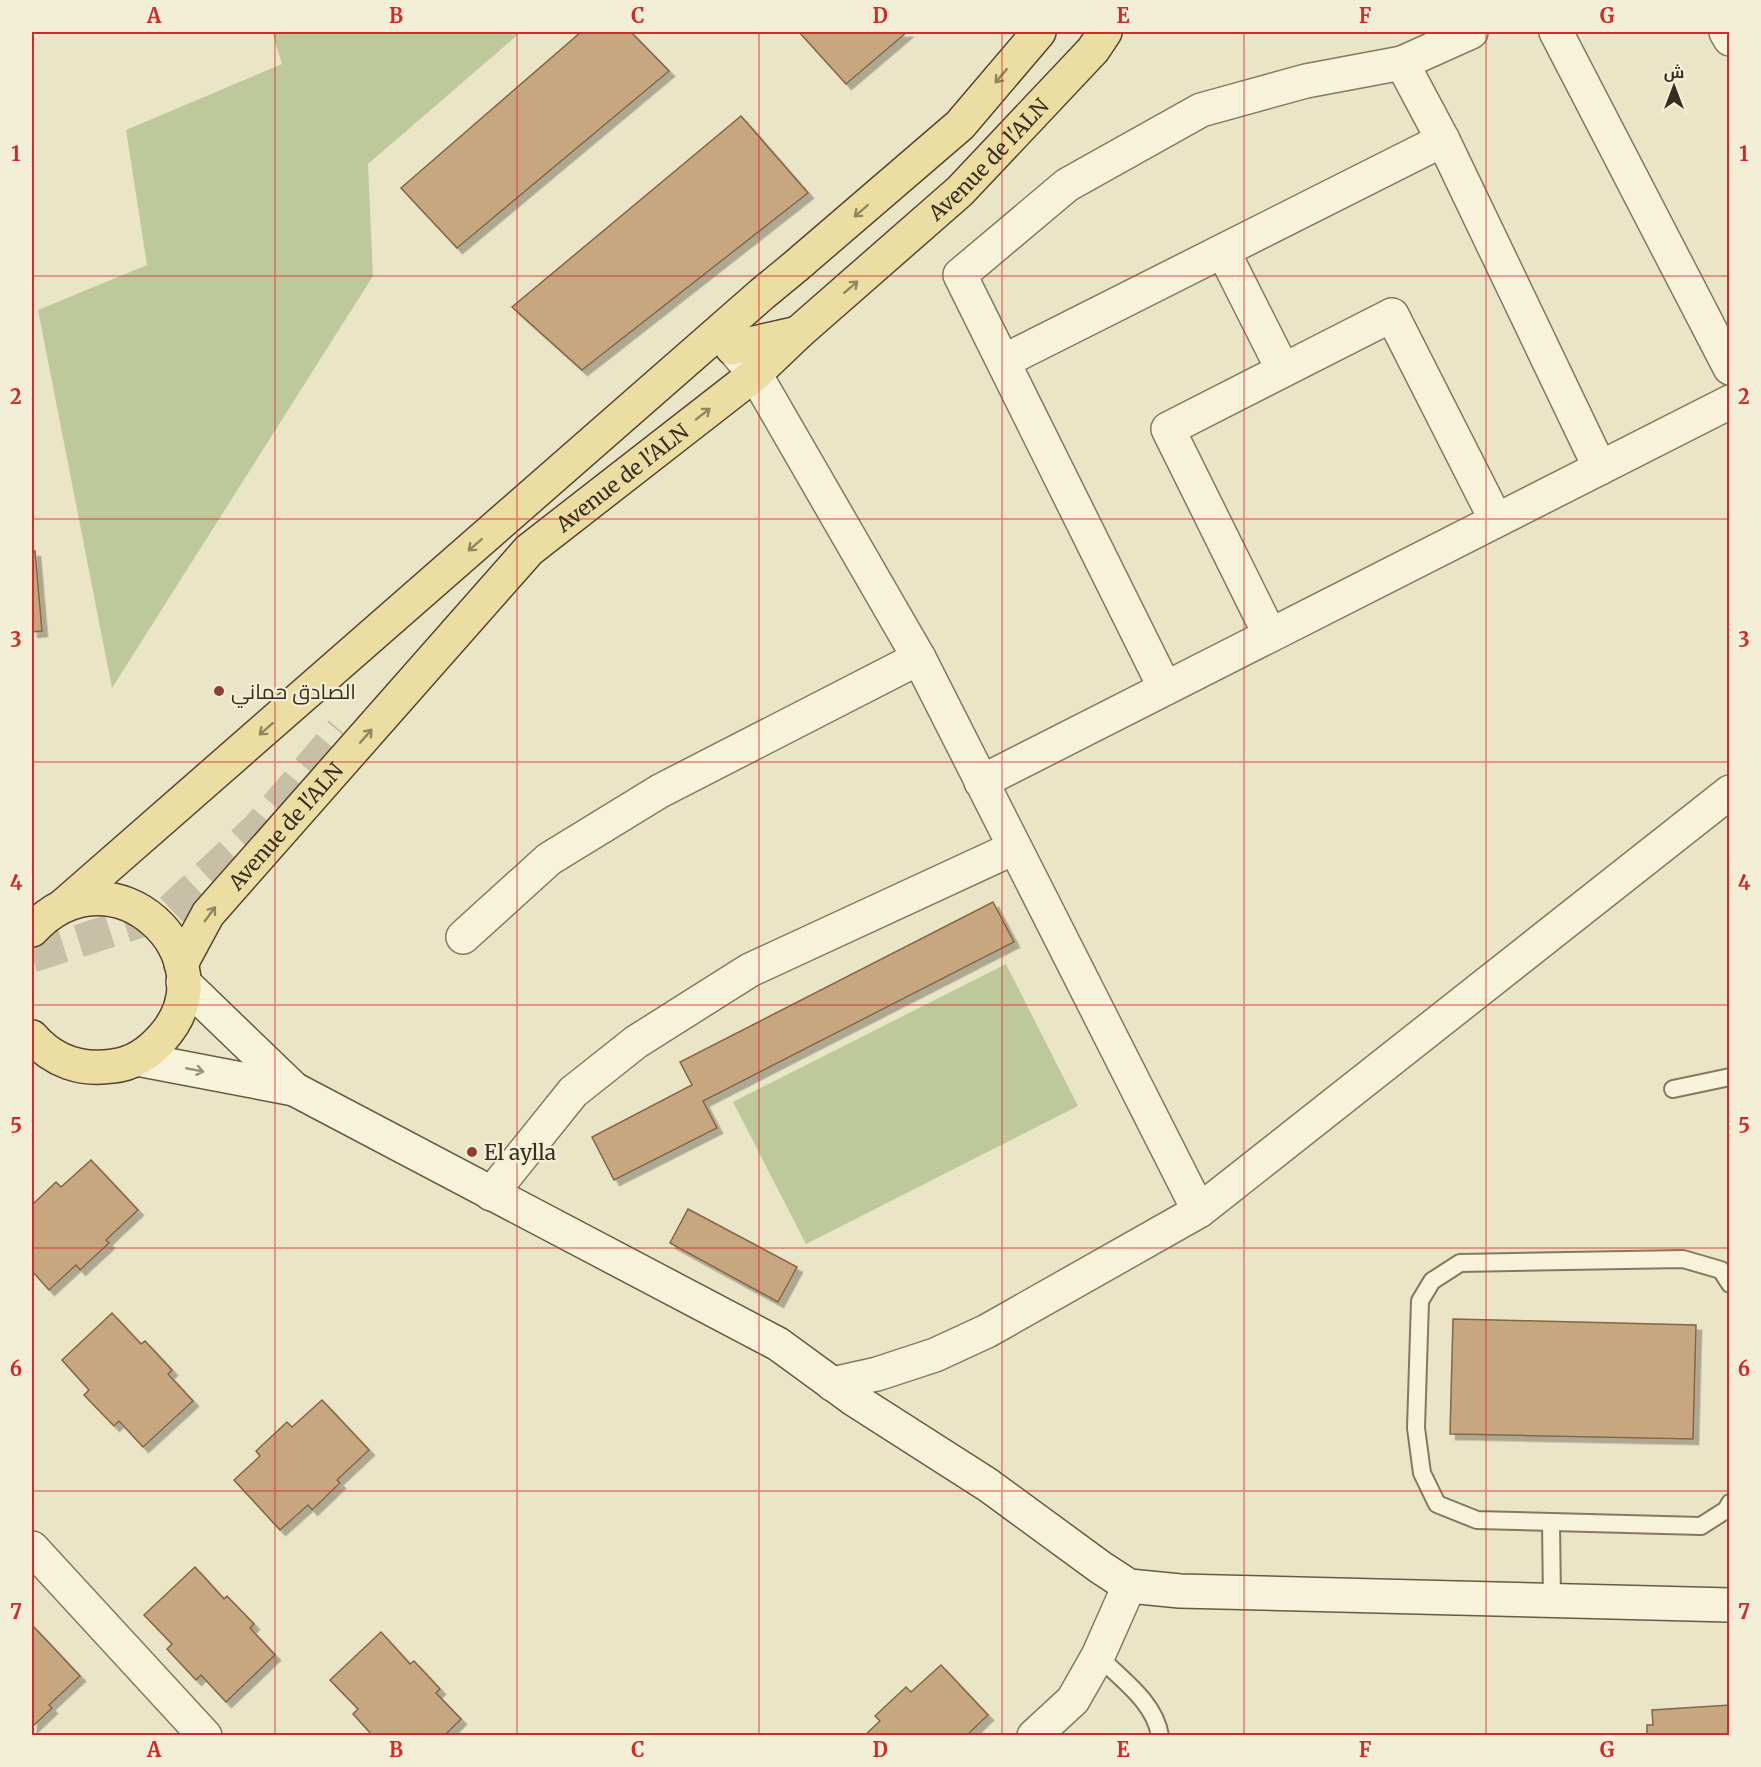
<svg xmlns="http://www.w3.org/2000/svg" width="1761" height="1767" font-family="Merriweather,Cairo,serif">
<defs>
<filter id="shadow"><feDropShadow dx="5.5" dy="5.5" stdDeviation="0" flood-color="#0004"/></filter>
</defs>
<rect width="100%" height="100%" fill="#ebe5c7"/>
<g fill="#bec99b">
<path d="M272,32H521L368,164L373,276L112,688L38,310L147,265L126,130L282,64Z"/>
<path d="M1006,964L1078,1106L806,1244L733,1102Z"/>
</g>
<g fill="#c7a77f" stroke="#836645" stroke-width="1.5" filter="url(#shadow)">
<path d="M581,32H631L669,71L457,248L401,188Z"/>
<path d="M799,32H907L846,84Z"/>
<path d="M741,116L808,193L582,370L512,307Z"/>
<path d="M32,551H35L42,631L32,632Z"/>
<path d="M993,902L1014,942L703,1101L717,1128L614,1180L592,1137L692,1085L680,1062Z"/>
<path d="M91,1160L138,1210L106,1240L109,1243L80,1270L76,1265L49,1290L32,1271V1205L56,1182L61,1187Z"/>
<path d="M688,1209L797,1267L778,1302L670,1243Z"/>
<path d="M112,1313L141,1344L145,1341L172,1370L168,1374L193,1401L143,1447L119,1421L114,1426L84,1395L89,1390L62,1360Z"/>
<path d="M1453,1319L1696,1325L1693,1439L1450,1434Z"/>
<path d="M322,1400L369,1450L337,1480L340,1483L312,1510L308,1505L280,1530L234,1480L260,1456L256,1451L287,1422L292,1427Z"/>
<path d="M195,1567L224,1599L227,1596L254,1624L250,1628L275,1655L226,1702L201,1675L196,1680L167,1649L172,1644L144,1615Z"/>
<path d="M33,1626L80,1676L49,1705L52,1708L32,1727V1627Z"/>
<path d="M381,1632L410,1664L414,1661L440,1689L436,1693L461,1719L444,1736H373L353,1714L358,1709L330,1680Z"/>
<path d="M941,1665L988,1715L966,1736H864L880,1721L875,1716L906,1687L911,1692Z"/>
<path d="M1730,1705V1736H1647V1725H1653L1652,1710Z"/>
</g>
<g fill="none" stroke-linecap="round" stroke-linejoin="round">
<path stroke="#c7c0a6" stroke-width="33" stroke-dasharray="33 16" stroke-linecap="butt" d="M32,956L169,912L258,828L341,731"/>
<defs>
<g id="lane">
<path d="M1673,1089L1730,1077"/>
<path d="M1730,1284L1721,1270L1683,1259L1460,1263L1432,1281L1420,1301L1416,1428L1422,1473L1437,1504L1477,1520L1701,1526L1726,1510L1730,1503"/>
<path d="M1551,1522L1552,1600"/>
<path d="M1098,1656C1120,1678 1155,1702 1160,1736"/>
</g>
<g id="street">
<path d="M1556,32L1730,368"/>
<path d="M1726,32L1730,39"/>
<path d="M1402,63L1443,140L1600,468"/>
<path d="M1223,251L1283,370"/>
<path d="M736,352L755,374L919,658L1199,1211"/>
<path d="M1004,361L1443,140"/>
<path d="M1270,635L1168,429L1392,315L1496,520"/>
<path d="M1165,688L960,275L1067,185L1201,110L1306,81L1402,63L1471,32"/>
<path d="M981,782L1730,402"/>
<path d="M463,937L549,859L660,791L919,658"/>
<path d="M491,1194L573,1092L636,1042L750,970L1014,848"/>
<path d="M832,1384L877,1374L935,1355L987,1331L1199,1211L1730,792"/>
<path d="M32,1548L205,1736"/>
<path d="M1034,1736L1073,1700L1098,1656L1129,1586"/>
</g>
<g id="secondary">
<path d="M183,982L294,1089L778,1344L852,1398L988,1485L1100,1567L1129,1586L1180,1591L1730,1605"/>
<path d="M137,1059L294,1089"/>
</g>
<g id="primary">
<path d="M732,348L798,333"/>
<path d="M64,905L762,294L796,266L960,125L1039,32"/>
<path d="M32,930C113,842 233,958 163,1037C150,1052 133,1064 113,1066C81,1071 53,1061 32,1037"/>
<path id="s1" d="M181,964L208,914L529,550L755,374L799,332L960,191L1093,50L1105,32"/>
</g>
</defs>
<use href="#lane" stroke="#86785e" stroke-width="20"/>
<use href="#street" stroke="#86785e" stroke-width="36"/>
<use href="#secondary" stroke="#685a41" stroke-width="36"/>
<use href="#primary" stroke="#544631" stroke-width="36"/>
<use href="#lane" stroke="#f7f2da" stroke-width="16"/>
<use href="#street" stroke="#f7f2da" stroke-width="33"/>
<use href="#secondary" stroke="#f7f2da" stroke-width="33"/>
<use href="#primary" stroke="#ecdea2" stroke-width="33"/>
</g>
<defs><path id="oneway-shaft" d="M-6 0H5M1.5-3L5.5 0L1.5 3" fill="none" stroke-width="1.6" stroke-linecap="round" stroke-linejoin="round" transform="scale(1.5)"/></defs>
<g stroke="#928661">
<use href="#oneway-shaft" transform="translate(1001 76) rotate(130)"/>
<use href="#oneway-shaft" transform="translate(861 211) rotate(139)"/>
<use href="#oneway-shaft" transform="translate(851 287) rotate(-41)"/>
<use href="#oneway-shaft" transform="translate(703 414) rotate(-38)"/>
<use href="#oneway-shaft" transform="translate(475 545) rotate(139)"/>
<use href="#oneway-shaft" transform="translate(266 729) rotate(139)"/>
<use href="#oneway-shaft" transform="translate(366 736) rotate(-49)"/>
<use href="#oneway-shaft" transform="translate(210 914) rotate(-54)"/>
</g>
<use stroke="#97907d" href="#oneway-shaft" transform="translate(195 1070) rotate(11)"/>
<path fill="none" stroke="#d62828" stroke-width="1.5" stroke-opacity="0.55" d="M275,32V1736M517,32V1736M759,32V1736M1002,32V1736M1244,32V1736M1486,32V1736M32,276H1730M32,519H1730M32,762H1730M32,1005H1730M32,1248H1730M32,1491H1730"/>
<g fill="#913e32" stroke="#f3efd6" stroke-width="2">
<circle cx="219" cy="691" r="6"/>
<circle cx="472" cy="1152" r="6"/>
</g>
<g text-anchor="middle" dominant-baseline="central" stroke-width="4.5" stroke-linejoin="round" paint-order="stroke">
<g font-size="21" fill="#372e20" stroke="#f3efd6">
<text stroke="none"><textPath href="#s1" startOffset="1146">Avenue de l'ALN</textPath></text>
<text stroke="none"><textPath href="#s1" startOffset="660">Avenue de l'ALN</textPath></text>
<text stroke="none"><textPath href="#s1" startOffset="174">Avenue de l'ALN</textPath></text>
</g>
<g font-size="21" fill="#372e20" stroke="#f3efd6" text-anchor="start">
<text x="231" y="691">الصادق حماني</text>
<text x="484" y="1152">El aylla</text>
</g>
</g>
<rect width="1761" height="1767" fill="none" stroke="#f3efd6" stroke-width="66"/>
<g transform="translate(1674 87)" stroke="#f3efd6" stroke-width="4.5" paint-order="stroke">
<path d="M0-4.5L10 22L0 15L-10 22Z" fill="#372e20"/>
<text y="-9" font-size="16" font-weight="bold" text-anchor="middle" fill="#372e20">ش</text>
</g>
<rect x="33" y="33" width="1695" height="1701" fill="none" stroke="#d62828" stroke-width="2"/>
<g font-size="20" text-anchor="middle" font-weight="bold" fill="#d62828">
<text x="154" y="23">A</text>
<text x="396" y="23">B</text>
<text x="638" y="23">C</text>
<text x="880" y="23">D</text>
<text x="1123" y="23">E</text>
<text x="1365" y="23">F</text>
<text x="1607" y="23">G</text>
<text x="16" y="161">1</text>
<text x="1744" y="161">1</text>
<text x="16" y="404">2</text>
<text x="1744" y="404">2</text>
<text x="16" y="647">3</text>
<text x="1744" y="647">3</text>
<text x="16" y="890">4</text>
<text x="1744" y="890">4</text>
<text x="16" y="1133">5</text>
<text x="1744" y="1133">5</text>
<text x="16" y="1376">6</text>
<text x="1744" y="1376">6</text>
<text x="16" y="1619">7</text>
<text x="1744" y="1619">7</text>
<text x="154" y="1757">A</text>
<text x="396" y="1757">B</text>
<text x="638" y="1757">C</text>
<text x="880" y="1757">D</text>
<text x="1123" y="1757">E</text>
<text x="1365" y="1757">F</text>
<text x="1607" y="1757">G</text>
</g>
</svg>
